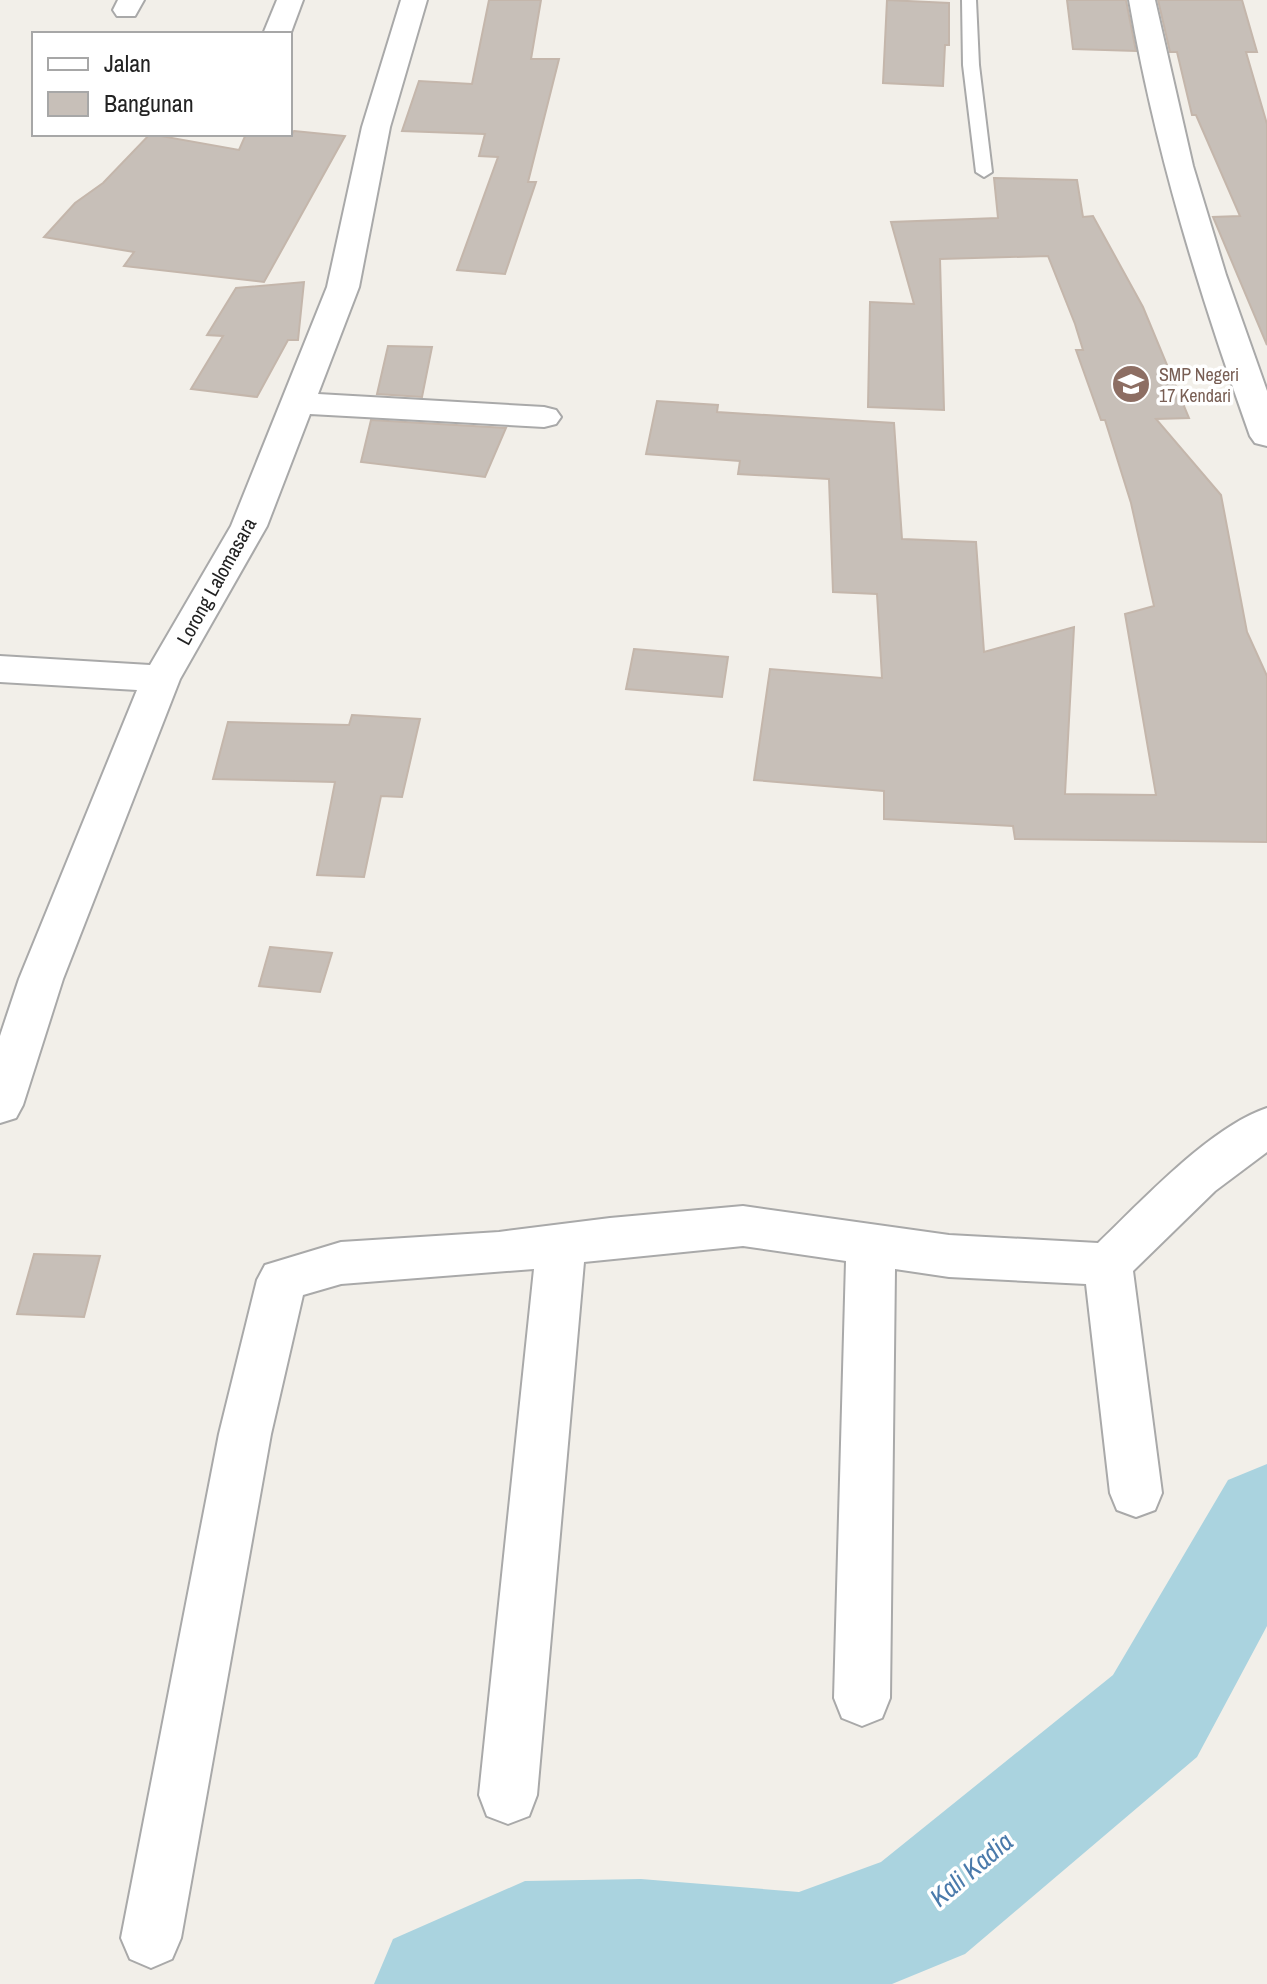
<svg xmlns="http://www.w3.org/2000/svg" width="1267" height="1984" font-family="'Archivo Narrow',sans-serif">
<rect width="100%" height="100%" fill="#f2efe9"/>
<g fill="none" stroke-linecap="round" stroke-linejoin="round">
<path fill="#aad3df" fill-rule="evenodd" d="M1267,1464V1626L1197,1757L965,1954L892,1984H374L393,1939L525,1881L641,1879L799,1892L881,1862L1113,1675L1228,1480Z"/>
</g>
<g fill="#c7bfb8" stroke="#c4b6ab" stroke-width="2">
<path d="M489,0H541L531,59H559L528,182H536L505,274L457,270L498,157L479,156L485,134L402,131L419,81L472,84Z"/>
<path d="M887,0L949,3V45H945L943,86L883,83Z"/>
<path d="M1067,0H1126L1136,51L1073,49Z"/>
<path d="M1158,0H1242L1257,52H1246L1267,124V345L1213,217L1240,216L1196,115H1192L1177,52H1170Z"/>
<path d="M294,131L345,136L264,282L124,266L134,252L44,237L75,203L103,183L150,134L239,150L246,134H292Z"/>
<path d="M994,178L1077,180L1083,217L1093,216L1143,307L1189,418L1156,419L1221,495L1247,632L1267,676V842L1015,839L1013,826L884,819V791L754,780L770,669L882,678L877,594L833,592L829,479L738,474L740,461L646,454L657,401L718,405L717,412L894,423L902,539L976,542L984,652L1074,627L1065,794L1156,795L1125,614L1154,606L1131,503L1105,420H1101L1076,350H1083L1075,324L1048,256L940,259L944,410L868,407L870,302L914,304L891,222L998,218Z"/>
<path d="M304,282L298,340H288L257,397L191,389L223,336L207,335L236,288Z"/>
<path d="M388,346L432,347L422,397L377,394Z"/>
<path d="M371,420L506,428L485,477L361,462Z"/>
<path d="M634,649L728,657L722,697L626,689Z"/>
<path d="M352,715L420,719L402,797L381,796L364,877L317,875L335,782L213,779L228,722L349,725Z"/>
<path d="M270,947L332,953L320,992L259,986Z"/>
<path d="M34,1254L100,1256L84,1317L17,1314Z"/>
</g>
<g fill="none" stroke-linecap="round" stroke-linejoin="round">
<defs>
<path id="service" d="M962,0H976L979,65L992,172L984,177L976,172L963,65Z"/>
<g id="minor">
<path d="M118,0H144L135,16H117L113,10Z"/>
<path d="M277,0H303L290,35L263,34Z"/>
<path d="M401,0H427L390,127L359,287L318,394L544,407L556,410L561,417L556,424L544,427L310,414L267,526L180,679L63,979L23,1105L16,1118L0,1123V1036L19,979L137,690L0,682V656L150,665L231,526L327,287L362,127Z"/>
<path d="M1129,0H1155L1193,166L1226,275L1267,391V446L1255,443L1250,436C1199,293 1155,150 1129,0Z"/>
<path d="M1267,1108V1152L1215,1191L1133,1271L1162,1493L1155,1510L1136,1517L1117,1510L1110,1493L1086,1284L949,1277L895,1269L890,1698L882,1718L862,1726L842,1718L834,1698L846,1261L743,1246L584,1262L537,1795L529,1816L508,1824L487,1816L479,1795L534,1269L341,1284L303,1295L271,1434L181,1938L172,1959L151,1968L130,1959L121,1938L219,1434L257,1280L265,1265L341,1242L499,1232L610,1218L743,1206L949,1235L1098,1243C1142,1201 1210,1127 1267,1108Z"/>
</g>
</defs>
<use href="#service" stroke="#a9a9a9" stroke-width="4"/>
<use href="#minor" stroke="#a9a9a9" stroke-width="4"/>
<use href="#service" fill="#fff" fill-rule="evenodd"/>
<use href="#minor" fill="#fff" fill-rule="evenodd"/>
</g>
<defs>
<symbol id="school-disc" viewBox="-11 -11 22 22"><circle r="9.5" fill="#8d6e63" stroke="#fff"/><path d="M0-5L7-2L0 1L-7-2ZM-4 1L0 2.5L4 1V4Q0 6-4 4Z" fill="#fff"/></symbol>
</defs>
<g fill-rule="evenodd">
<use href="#school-disc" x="1109" y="362" width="44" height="44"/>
</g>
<g text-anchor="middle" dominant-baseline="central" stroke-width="7" stroke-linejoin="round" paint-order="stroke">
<g font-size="18" fill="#785e54" stroke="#fff" text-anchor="start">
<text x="1159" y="374">SMP Negeri<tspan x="1159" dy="21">17 Kendari</tspan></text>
</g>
<g font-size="20" fill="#222" stroke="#fff">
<text transform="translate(216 581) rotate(-61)">Lorong Lalomasara</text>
</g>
<g font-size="26" font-style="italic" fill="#4a7aab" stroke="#fff">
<text transform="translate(971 1869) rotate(-40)">Kali Kadia</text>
</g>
</g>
<rect x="32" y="32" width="260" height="104" fill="#ffffff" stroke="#a7a7a7" stroke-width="2"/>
<rect x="48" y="58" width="40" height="12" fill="#ffffff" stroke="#a7a7a7" stroke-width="2"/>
<text x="104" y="72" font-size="24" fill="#222222">Jalan</text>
<rect x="48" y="92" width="40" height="24" fill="#c7bfb8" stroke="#a7a7a7" stroke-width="2"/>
<text x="104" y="112" font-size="24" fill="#222222">Bangunan</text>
</svg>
